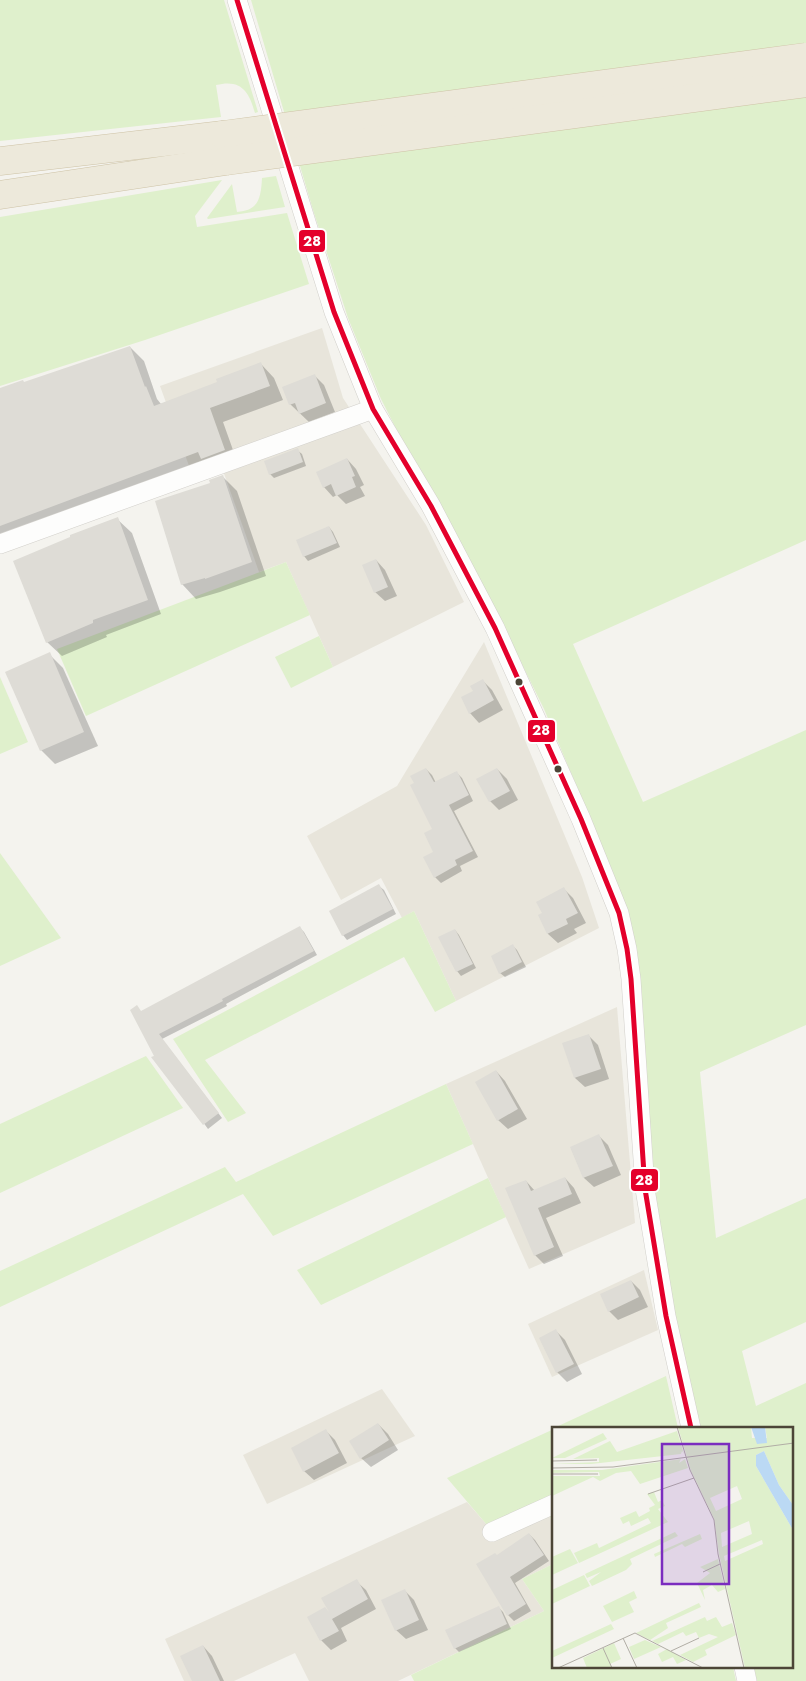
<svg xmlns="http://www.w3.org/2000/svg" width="806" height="1681" font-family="Jost,sans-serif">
<rect width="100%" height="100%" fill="#f4f3ee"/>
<g fill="#e8e5db">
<path d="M322,328L343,398L426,525L464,602L333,667L286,562L259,572L221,465L192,474L160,386Z"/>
<path d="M484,642L582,877L599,928L456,1001L414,911L402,918L381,878L341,900L307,836L397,786Z"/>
<path d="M617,1007L635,1223L529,1269L446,1084Z"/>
<path d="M644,1270L658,1330L552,1377L528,1324Z"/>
<path d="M382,1389L415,1436L267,1504L243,1455Z"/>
<path d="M541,1500L553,1523V1564L522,1579L544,1611L398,1681H309L295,1653L234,1681H184L165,1639L467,1502L487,1525Z"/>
</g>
<g fill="#dff0cc">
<path d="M0,0H224L258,112L255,113C249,90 240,79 216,85L221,117L0,141Z"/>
<path d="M251,0H806V540L573,644L643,802L806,730V1025L700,1072L716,1238L806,1198V1322L742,1351L756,1406L806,1383V1681H755L752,1667H792V1428H699L674,1316L660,1230L650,1148L639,994L588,813L544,709L478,575L410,456L381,399L348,318L313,210Z"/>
<path d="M276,176L285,207L208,219L207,218L232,184L237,212C259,211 261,197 262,178Z"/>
<path d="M222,180L195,216L197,227L287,213L309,284L145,340L0,386V217Z"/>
<path d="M286,562L310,615L86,716L57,649Z"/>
<path d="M319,636L333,667L291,688L275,657Z"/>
<path d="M0,677L28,742L0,754Z"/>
<path d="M0,853L61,938L0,966Z"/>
<path d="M414,911L456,1001L435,1012L404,957L205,1060L246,1113L228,1122L173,1039Z"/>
<path d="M146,1056L183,1108L0,1193V1124Z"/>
<path d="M446,1084L473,1144L273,1236L243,1194L0,1307V1271L225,1167L236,1182Z"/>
<path d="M488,1178L506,1217L321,1305L297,1270Z"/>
<path d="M666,1376L678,1428H554Z"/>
<path d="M554,1429L553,1523L541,1500L487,1525L447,1478Z"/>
<path d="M553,1564L554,1667H733L736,1681H414L411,1675L544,1611L522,1579Z"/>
</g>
<g fill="#0003">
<path d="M130,347L144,361L157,399L161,404L219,383L261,364L274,378L283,400L223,422L238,464L0,544V389L25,383Z"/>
<path d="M315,376L324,385L335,412L309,422L290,404Z"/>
<path d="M297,450L302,454L306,466L274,478L270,474Z"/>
<path d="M347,459L356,469L364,485L360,487L365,496L346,504L337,495L333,497L324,487Z"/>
<path d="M223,477L237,491L266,576L220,592L196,599L182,584L212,484Z"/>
<path d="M117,519L132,533L161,614L106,635L107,637L62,656L47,642Z"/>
<path d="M329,527L333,532L340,547L308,561L304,556Z"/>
<path d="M376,560L385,570L397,596L385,601L375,592Z"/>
<path d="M49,654L63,668L98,746L55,764L41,750Z"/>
<path d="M483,681L492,690L503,710L479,723L470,713L474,692Z"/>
<path d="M426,769L432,775L436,783L456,772L462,778L473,801L454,811L478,857L460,866L462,871L441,883L435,877L434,830L415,783Z"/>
<path d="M497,769L507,779L518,800L499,810L490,801Z"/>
<path d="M379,886L384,890L396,914L347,940L343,935Z"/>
<path d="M564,889L573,898L586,923L574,929L577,933L558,943L548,934L540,916Z"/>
<path d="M300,928L304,932L317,955L226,1004L227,1006L162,1039L222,1118L208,1129L155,1056L142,1012Z"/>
<path d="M455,930L459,935L476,968L461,976L457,971Z"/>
<path d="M513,946L517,950L526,967L505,977L500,973Z"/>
<path d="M588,1035L598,1045L609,1079L585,1087L575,1078Z"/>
<path d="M496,1071L505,1081L527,1119L508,1129L498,1120Z"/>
<path d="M599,1136L608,1145L621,1175L594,1187L584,1178L571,1148Z"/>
<path d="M565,1178L574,1188L581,1203L546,1218L563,1256L544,1264L535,1255L526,1181L535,1191Z"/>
<path d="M631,1281L640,1290L648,1307L618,1320L609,1311Z"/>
<path d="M556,1331L565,1340L582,1374L567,1382L557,1372Z"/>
<path d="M378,1424L388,1434L398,1450L371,1467L361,1458Z"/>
<path d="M326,1431L335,1440L347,1463L314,1480L304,1471Z"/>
<path d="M529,1534L535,1540L549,1561L515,1583L531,1611L514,1621L508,1615L497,1556Z"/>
<path d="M356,1581L366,1590L376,1609L341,1628L347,1641L331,1650L321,1640L309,1617L329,1612Z"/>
<path d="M405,1591L414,1600L428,1630L406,1639L396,1630Z"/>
<path d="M498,1607L503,1612L511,1629L459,1652L455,1648Z"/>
<path d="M203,1646L212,1656L224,1681H193Z"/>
</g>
<g fill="#dedcd6">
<path d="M130,346L145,387L146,386L154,406L217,382L216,379L261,362L270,386L210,408L225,450L201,459L198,452L0,526V388L23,380L24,382Z"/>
<path d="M315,374L326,403L299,414L295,403L289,405L282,387Z"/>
<path d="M298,448L303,462L269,475L264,461Z"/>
<path d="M347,458L355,476L352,477L356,487L336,496L331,484L323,488L316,472Z"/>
<path d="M223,475L252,562L205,579V578L181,585L155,501L210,483L209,480Z"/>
<path d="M118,517L148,600L93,620V623L46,643L13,561L70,537V535Z"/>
<path d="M329,526L337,543L303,557L296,540Z"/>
<path d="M376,559L388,587L374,593L362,565Z"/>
<path d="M50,652L84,732L40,751L5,672Z"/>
<path d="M483,679L494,700L469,714L461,697L473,691L470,686Z"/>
<path d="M426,768L434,782L457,771L469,795L449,805L473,851L455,860L457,865L434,878L423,857L433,852L424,833L432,829L410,785L414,783L410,776Z"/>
<path d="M497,768L510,791L489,802L476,779Z"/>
<path d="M379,884L393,909L342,936L329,911Z"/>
<path d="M564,887L578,913L566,919L568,924L547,934L538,915L542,913L536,902Z"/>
<path d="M300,926L314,951L222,999L223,1001L159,1034L219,1113L203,1125L151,1057L154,1056L130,1010L137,1005L141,1011Z"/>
<path d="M455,929L473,964L456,972L438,937Z"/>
<path d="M513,944L522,962L499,974L491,956Z"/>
<path d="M589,1034L601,1069L574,1078L562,1043Z"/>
<path d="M496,1070L518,1109L497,1121L475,1082Z"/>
<path d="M599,1134L613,1166L583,1178L570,1147Z"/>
<path d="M565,1177L572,1194L538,1208L554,1247L534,1256L505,1188L526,1180L531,1191Z"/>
<path d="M631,1280L639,1297L608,1312L600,1294Z"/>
<path d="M556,1329L574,1364L556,1373L539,1338Z"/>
<path d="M378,1423L389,1440L360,1459L349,1441Z"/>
<path d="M326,1429L339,1453L303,1472L291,1448Z"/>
<path d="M529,1533L544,1555L510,1577L526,1604L507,1616L476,1564L495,1553L497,1555Z"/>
<path d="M357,1579L368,1599L332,1619L339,1631L320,1641L307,1617L325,1607L329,1612L321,1598Z"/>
<path d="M405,1589L419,1620L395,1631L381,1600Z"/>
<path d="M499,1606L507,1624L454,1649L445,1630Z"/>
<path d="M203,1645L220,1681H192L180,1656Z"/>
</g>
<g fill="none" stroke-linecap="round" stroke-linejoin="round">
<defs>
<g id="minor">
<path d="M237,0L334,312L373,409L431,506L495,628L581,819L619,913L627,949L631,979L645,1189L666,1316L691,1428"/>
<path d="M0,544L373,409"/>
<path d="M492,1532L554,1504"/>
<path d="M744,1667L747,1681"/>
</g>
<g id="highway">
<path d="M0,161L223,135"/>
<path d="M0,195L226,161"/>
</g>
</defs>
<use href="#minor" stroke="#d2d0cb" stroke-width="20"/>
<use href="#highway" stroke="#cec3a6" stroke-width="29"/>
<use href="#minor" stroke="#fdfdfc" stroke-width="19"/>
<use href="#highway" stroke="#ede9db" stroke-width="28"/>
<defs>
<g id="highway-bridge">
<path d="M223,135L806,57"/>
<path d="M226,161L806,83"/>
</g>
</defs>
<use href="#highway-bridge" stroke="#cec3a6" stroke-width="29" stroke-linecap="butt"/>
<use href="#highway-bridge" stroke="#ede9db" stroke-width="28"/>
<defs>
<path id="bus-1" d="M237,0L334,312L373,409L431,506L495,628L581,819L619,913L627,949L631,979L645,1189L666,1316L691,1428"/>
</defs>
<use href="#bus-1" stroke="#fff" stroke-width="9"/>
<use href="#bus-1" stroke="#e4002b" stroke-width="5"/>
</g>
<g fill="#4c4537" stroke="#fff" stroke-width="2">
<circle cx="519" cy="682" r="4.5"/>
<circle cx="558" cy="769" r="4.5"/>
</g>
<g transform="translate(552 1427)">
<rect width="241" height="241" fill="#f4f3ee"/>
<path d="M126,0H199L200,11H215L213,0H241V78L227,58L212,24L204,28V39L241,103V241H193L167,127L162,92L139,44ZM185,59L190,72L164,84L158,71ZM197,94L200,107L170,120L169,106ZM210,113L211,117L173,134L172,129ZM125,4L132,27L130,24L129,27L39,37H0L47,35V31L21,32L58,14L65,25ZM51,6L55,12L13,31H0ZM129,32L127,36L133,32L136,41L88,57L79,44L64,46L48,54L41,50L0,69V49H48L47,45L0,46V43H50ZM102,65L106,75L110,73L113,79L106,82L116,95L27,136L22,126L45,116L47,121L99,96L96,91L79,99L77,94L71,97L68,91L84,84L87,90L98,84L97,81L103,78L95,67ZM123,105L126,109L78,132L80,137L74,143L40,159L37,154L49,145L35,151L33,147ZM148,107L150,112L133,120L130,117L103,130L102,127ZM18,122L26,136L0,148V130ZM166,132L173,162L166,165L160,158L151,163L153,173L145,156L158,146L148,140ZM32,148L38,159L0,177V163ZM82,164L85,171L77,175L82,185L60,195L51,179ZM147,176L149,180L114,196L116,201L98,213L84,206ZM153,190L155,194L164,190L170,200L180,196L184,208L153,223L155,228L141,235L128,228L166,210L157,207L147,211L144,205L134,209L131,205L106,217L100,214ZM59,197L62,202L0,231V224ZM93,213L109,220L82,232L77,220ZM62,216L69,232L58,237L59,241H35L31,231ZM115,222L134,233L125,237L121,230L110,235L106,227Z" fill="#dff0cc" fill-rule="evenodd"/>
<path d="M199,0H213L215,16L205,17ZM212,24L227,58L241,78V103L204,39V28Z" fill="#bbd9f4"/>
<path fill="none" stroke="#b1ada5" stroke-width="1" d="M125,0L138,43L162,93L166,127L192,241M0,34L45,33M0,41L61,40L242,16M0,47H46M96,67L142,51M151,145L168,137M71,211L85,241M51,221L60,241M119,224L147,211M6,241L83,206L151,241"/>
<path fill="#7b2cbf" fill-opacity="0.15" stroke="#7b2cbf" stroke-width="2.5" d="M110,17H177V157H110Z"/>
<rect width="241" height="241" fill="none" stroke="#4c4537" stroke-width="2.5"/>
</g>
<g stroke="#fff" stroke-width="2">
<rect x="298" y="229" width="28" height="24" rx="5" fill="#e4002b"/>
<rect x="527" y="719" width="29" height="24" rx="5" fill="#e4002b"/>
<rect x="630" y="1168" width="29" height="24" rx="5" fill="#e4002b"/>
</g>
<g font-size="14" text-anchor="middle" font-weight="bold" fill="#fff">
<text x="312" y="246">28</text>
<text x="541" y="735">28</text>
<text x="644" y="1185">28</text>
</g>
</svg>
